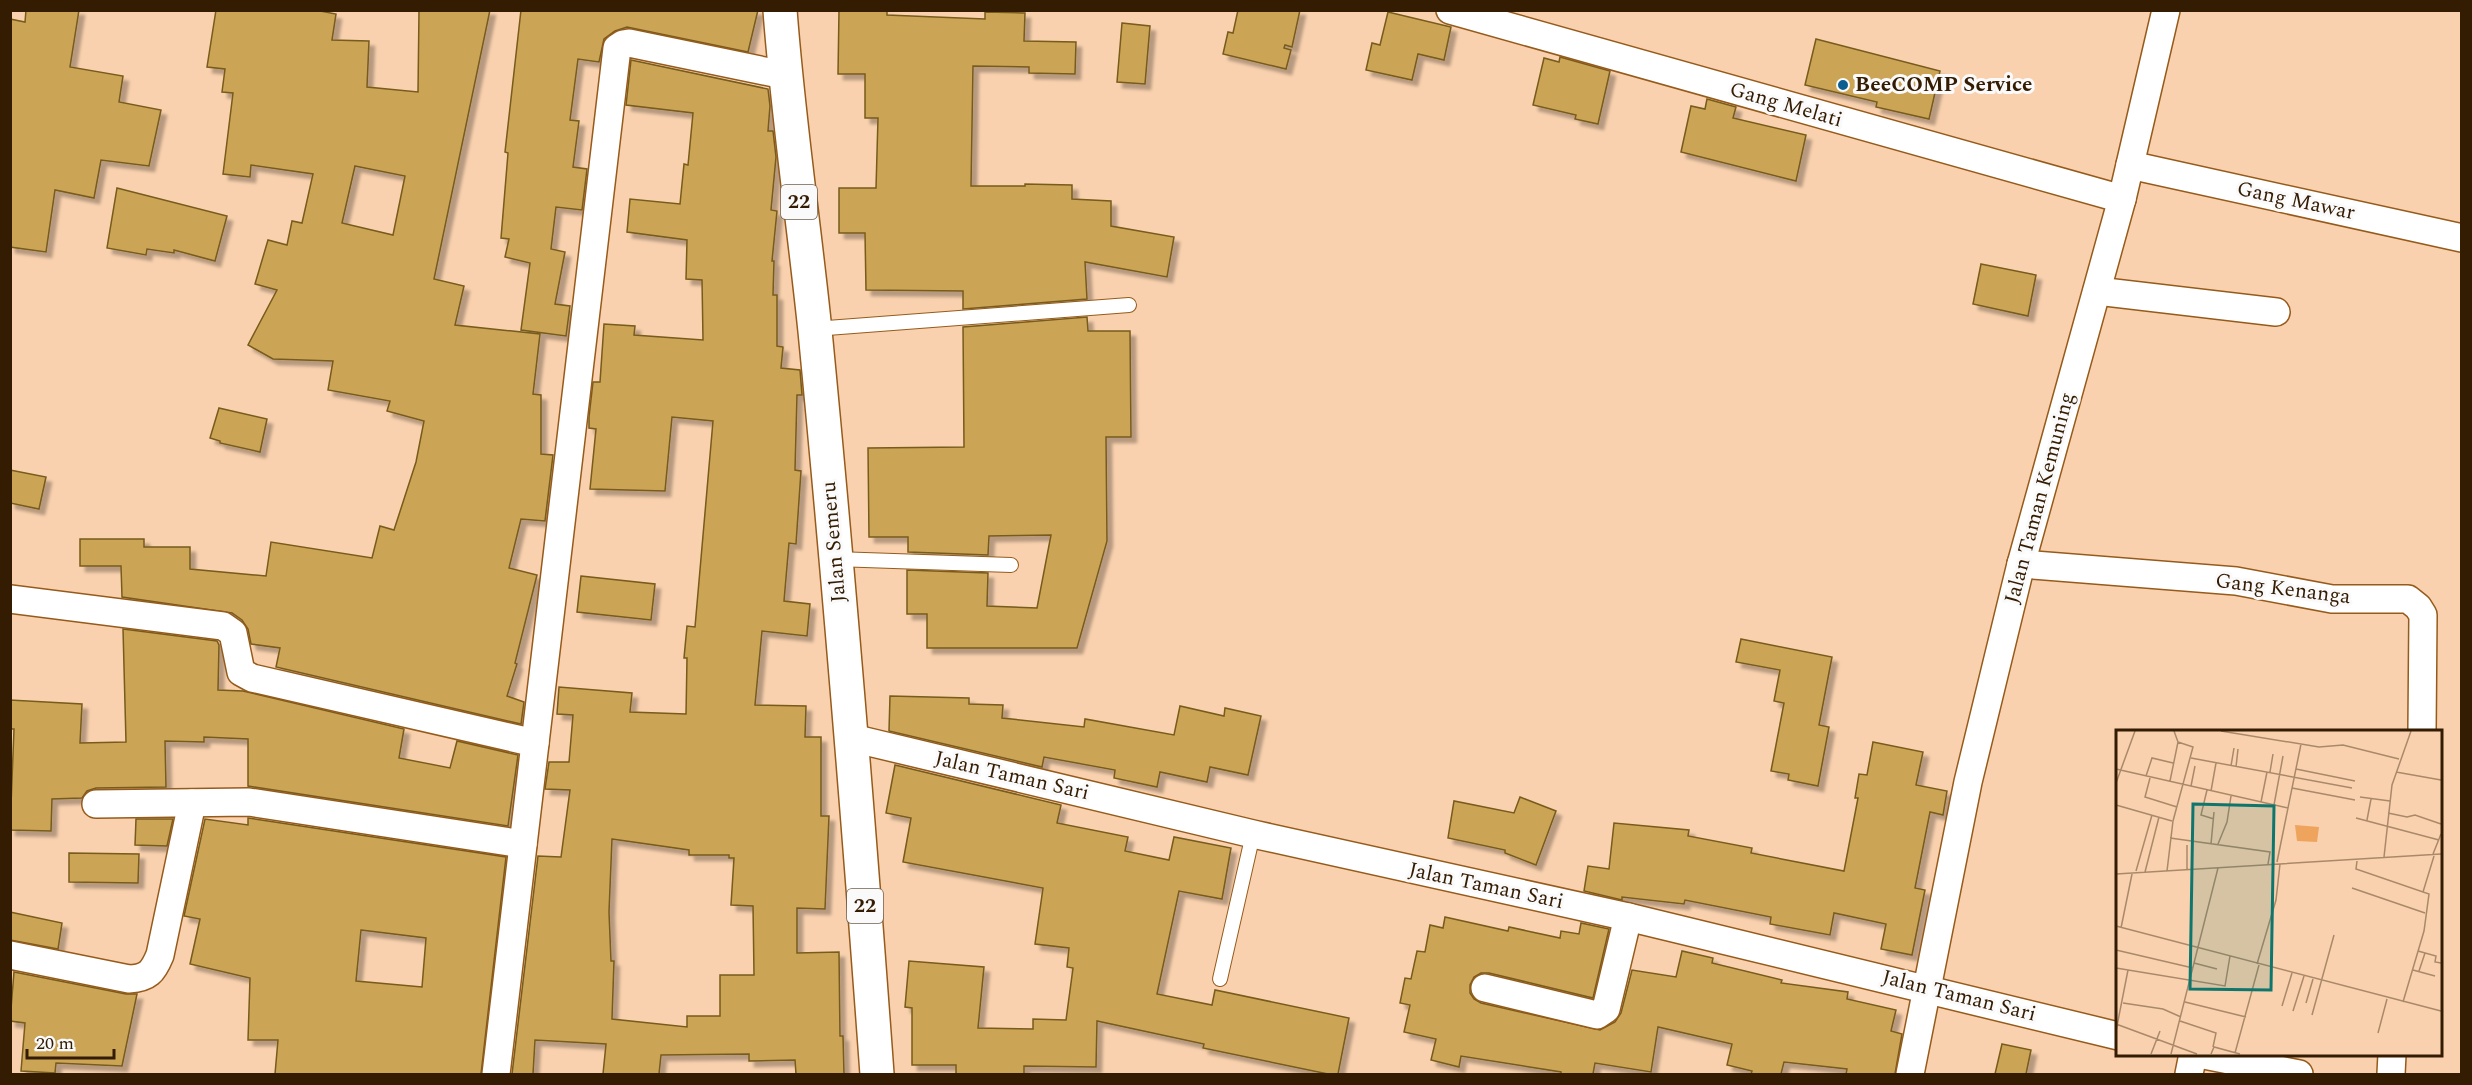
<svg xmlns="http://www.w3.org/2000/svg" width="2472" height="1085" font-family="Spectral,serif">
<defs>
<filter id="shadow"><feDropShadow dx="5.5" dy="5.5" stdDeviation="1.5" flood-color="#0004"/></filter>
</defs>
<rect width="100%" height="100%" fill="#f9d1ae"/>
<g fill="#cba455" stroke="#775b1c" stroke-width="1.5" fill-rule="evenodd" filter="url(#shadow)">
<path d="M26,10H79L70,67L123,76L119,102L161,110L149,166L101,160L94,198L55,190L46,252L10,247V19L25,22Z"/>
<path d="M216,10H315L336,14L332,40L369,41L367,87L418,92L419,10H490L434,279L464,286L455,325L540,334L533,394L541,395V454L553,455L545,521L521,519L509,568L537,575L515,663L517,664L507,696L524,702L521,724L276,667L280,648L251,644L248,629L242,620L232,613L122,597L121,566H80V539H144V547H190V569L266,576L271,542L372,558L380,526L394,530L416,462L424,421L387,411L390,401L328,390L333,361L273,359L248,345L277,290L255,284L268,240L287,245L292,221L302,223L313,174L251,165L250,177L223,174L233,93L222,92L225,69L207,67ZM355,166L405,176L393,235L342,223Z"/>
<path d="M521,10H758L748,52L627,27L615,31L604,39L599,62L578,59L570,120L579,121L573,167L587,169L582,210L556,207L551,249L565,252L555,304L570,306L566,336L521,330L530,263L505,257L509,239L501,238L508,153L505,152Z"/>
<path d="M839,10L887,11V15L985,19V12L1025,13L1024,41L1076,42L1075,74L1029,73V67L973,66L971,186H1025V184L1072,185V199L1111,201V226L1174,237L1167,277L1085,262L1087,299L963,309V291L866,290L865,233H839V188H876L878,118H865V74H838Z"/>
<path d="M1238,10H1300L1292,47L1285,45L1284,48L1291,50L1286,69L1223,54L1228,32L1233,33Z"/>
<path d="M1388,12L1451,27L1444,60L1418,54L1412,80L1366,70L1372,43L1380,45Z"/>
<path d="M1122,23L1150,26L1145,84L1117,82Z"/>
<path d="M1816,39L1940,71L1929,119L1876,107L1877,102L1805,85Z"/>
<path d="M1560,57L1610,71L1598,124L1575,119L1576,115L1533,105L1544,58L1559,62Z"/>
<path d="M631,60L768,89L770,106L768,131H773L776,157L771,210L777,211L772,261H774L773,295H777V346L783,347L781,368L800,370L802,395H797L795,470L801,471L796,544L789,543L784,601L810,604L807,636L762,631L755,705L806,706L805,737H821V816H829L825,909L797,908V953L839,952L840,1036H843L844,1074H796L795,1060L749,1061V1054L661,1055L659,1074H603L606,1044L535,1040L533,1074H512L538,856L561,857L570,790L545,789L549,762H569L573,715L557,714L559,687L632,693L630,712L686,714L687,658H684L687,626L695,627L713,421L672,417L665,491L590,489L596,429L589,428V417L593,382H600L604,324L635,326L634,335L703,340L702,280L686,279L687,240L627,232L630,199L680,204L684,164L688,165L693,113L626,105ZM612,839L689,850V855H729V858H734L731,905L753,906L754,975H720V1016H687V1027L612,1019L614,961H611L609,912Z"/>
<path d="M1707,99L1736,107L1733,118L1806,135L1796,181L1681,152L1691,106L1705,109Z"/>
<path d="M117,188L227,216L215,261L174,250V253L147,249L146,255L107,248Z"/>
<path d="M1981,264L2036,275L2028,316L1973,304Z"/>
<path d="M1087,317L1088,331H1130L1131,437H1106L1107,541L1077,648H927V614H907V570L988,573L987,606L1037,608L1051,535L989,536L988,555L908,552V537H869L868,448L964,447L963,327Z"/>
<path d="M219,408L267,419L260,452L220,443V441L210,438Z"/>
<path d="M10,470L46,477L39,509L10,503Z"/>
<path d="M581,576L655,584L651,620L577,612Z"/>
<path d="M123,629L217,641L219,645L218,690L243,691L404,729L399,758L450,768L457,741L518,755L508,826L248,786V739L204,737V742L165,741L166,787L96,788L87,791L82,798L52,799L51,831L10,830L14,729H10V700L82,704L80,743L126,742Z"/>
<path d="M1741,639L1832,657L1819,725L1829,727L1818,786L1788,780L1789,774L1771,771L1784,703L1774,701L1780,670L1736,662Z"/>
<path d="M890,696L969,698V704L1003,705L1002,718L1084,727L1085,719L1174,735L1180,706L1224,716L1225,708L1261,716L1248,775L1210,767L1207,782L1160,772L1157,787L1114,778L1115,770L1044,757L1042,767L889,731Z"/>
<path d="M1873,742L1923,752L1916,785L1947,791L1943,815L1930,812L1915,888L1925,890L1912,955L1881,949L1886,924L1834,913L1830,935L1770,924L1771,917L1685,900L1684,904L1622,897V900L1584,891L1588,866L1609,869L1614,823L1689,830L1688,836L1752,848L1751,853L1844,871L1858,798H1855L1859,774L1867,775Z"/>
<path d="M895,765L1061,805L1057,823L1128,837L1125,851L1169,860L1174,837L1231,848L1222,899L1179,891L1157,994L1212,1005L1215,990L1349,1018L1338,1074H1328L1203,1048L1204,1044L1097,1021L1096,1067L1024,1066V1074H956V1065H912V1008L905,1007L909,961L984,967L978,1028L1033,1029V1019L1066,1020L1073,968L1067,967L1069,948L1035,944L1043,888L903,862L911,818L886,813Z"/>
<path d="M1520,797L1556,811L1536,865L1505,853V850L1448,838L1454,801L1514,813Z"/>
<path d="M248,818L506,857L481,1074H275L278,1040H248L250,978L190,964L200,919L184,916L205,819L248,825ZM361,930L426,938L422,987L356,981Z"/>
<path d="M136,819H173L167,846L135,845Z"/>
<path d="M69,853L139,854L138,883L69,882Z"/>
<path d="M10,912L62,923L58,949L10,940Z"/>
<path d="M1445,917L1508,931L1509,927L1560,938L1561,931L1579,934L1581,923L1609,929L1593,998L1489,973H1481L1474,977L1470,985V993L1474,999L1481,1003L1600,1030L1615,1022L1621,1013L1632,970L1676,977L1682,951L1713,958L1712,963L1782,980L1781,983L1848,992L1847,999L1896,1010L1891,1031L1902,1034L1895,1074H1846L1847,1069L1784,1062L1781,1074H1751L1752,1071L1727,1065L1732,1044L1658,1027L1651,1072L1595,1063L1593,1074H1561V1072L1461,1056L1459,1067L1431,1060L1436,1039L1404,1032L1410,1005L1400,1003L1405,978L1411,979L1417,951L1425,952L1430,925L1443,928Z"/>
<path d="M14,972L126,994H137L122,1066L56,1063L55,1073L21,1071L25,1023L10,1021Z"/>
<path d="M2002,1044L2031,1050L2026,1074H1995Z"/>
</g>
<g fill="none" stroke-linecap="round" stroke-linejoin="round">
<defs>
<g id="lane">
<path d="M814,329L1129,305"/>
<path d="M835,559L1011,565"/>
<path d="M1220,979L1253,834"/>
</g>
<g id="street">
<path d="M1450,10L2122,199"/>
<path d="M2130,165L2462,238"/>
<path d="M2097,291L2276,312"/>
<path d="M2021,564L2236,581L2332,599H2408L2418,607L2423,615L2422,731"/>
<path d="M10,599L223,626L233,633L241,672L252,678L535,743"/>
<path d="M852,738L1253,834L1628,917L2118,1036"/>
<path d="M96,804L249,802L523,844"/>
<path d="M10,955L129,979C148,978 153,972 160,955L192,803"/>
<path d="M1485,988L1597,1015L1606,1009L1628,917"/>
<path d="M2199,1054L2299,1074"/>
<path d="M496,1074L617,48L623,44L629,43L784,75"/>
<path d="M1910,1074L1968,782L2021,564L2122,199L2166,10"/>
<path d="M2189,1074L2193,1054"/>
<path d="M2391,1074L2392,1054"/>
</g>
<path id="highway" d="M780,10C788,118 804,224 815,331C839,578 859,826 877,1074"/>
</defs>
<use href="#lane" stroke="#965b1b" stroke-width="16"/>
<use href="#street" stroke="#965b1b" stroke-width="30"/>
<use href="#highway" stroke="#965b1b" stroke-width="36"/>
<use href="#lane" stroke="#fff" stroke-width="14"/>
<use href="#street" stroke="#fff" stroke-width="27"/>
<use href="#highway" stroke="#fff" stroke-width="33"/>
</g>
<circle fill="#0b5e90" stroke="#fafafa" stroke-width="2" cx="1843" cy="85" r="6"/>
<g text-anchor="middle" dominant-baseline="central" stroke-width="6" stroke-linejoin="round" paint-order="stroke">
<g fill="#fafafa" stroke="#6f5f4d" stroke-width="1.5">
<rect x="781" y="185" width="36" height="34" rx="4.5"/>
<rect x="847" y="889" width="36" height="34" rx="4.5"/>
</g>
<g font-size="20" font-weight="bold" fill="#341c03">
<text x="799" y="202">22</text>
<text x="865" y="906">22</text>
</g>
<g font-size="21" font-weight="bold" fill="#341c03" stroke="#fafafa" text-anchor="start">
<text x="1855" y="85">BeeCOMP Service</text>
</g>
<g font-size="21" fill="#341c03" stroke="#fafafa">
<text transform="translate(1786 105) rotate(16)">Gang Melati</text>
<text transform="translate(2296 201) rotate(12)">Gang Mawar</text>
<text transform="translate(2040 498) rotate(-75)">Jalan Taman Kemuning</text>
<text transform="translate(834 542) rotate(-95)">Jalan Semeru</text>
<text transform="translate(2283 589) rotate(7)">Gang Kenanga</text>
<text transform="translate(1012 776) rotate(13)">Jalan Taman Sari</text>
<text transform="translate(1486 886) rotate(12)">Jalan Taman Sari</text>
<text transform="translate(1959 996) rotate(14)">Jalan Taman Sari</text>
</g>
</g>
<g transform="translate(2116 730)">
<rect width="326" height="326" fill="#f9d1ae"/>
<path d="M179,95L203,97L201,112L181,111Z" fill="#eea45d"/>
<path fill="none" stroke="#aa896a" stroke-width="1.5" d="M105,1L203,17L227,15L283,29M75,28L236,58M115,36L118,18M120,37L122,19M0,39L172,78M180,39L239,51M154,42L157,24M280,42L325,50M30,46L36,28L57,33M34,48L29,67L61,77M54,51L62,12L58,1M0,53L19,1M75,56L79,36M176,58L239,70M91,60L85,85L98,89M95,61L100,33M244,67L274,71M145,72L151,42M0,75L56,91M158,75L167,26M272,83L291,87L299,85L325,94M240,88L323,110M251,90L255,69M54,108L154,122L152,134M95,114L98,82M102,114L111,92L115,66M317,124L325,104M268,127L276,55L295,1M241,131L240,139L313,164L308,201L287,272M161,132L185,14M71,140V115M20,141L36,85M51,141L57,91L77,17L62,12M29,142L43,87M0,144L325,124M236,158L309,183M307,162L318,126M0,196L325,281M5,198L16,144M0,220L77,238M302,221L320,226L319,232L325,233M78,233L101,239M141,234L160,170L164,134M0,238L109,256L114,226M297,240L319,246M303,241L309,223M69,272L130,287M7,273L47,279L65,287M190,273L197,249M166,276L176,243M177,281L188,246M196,285L218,205M64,291L100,303L97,317M0,294L81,324M0,301L12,240M262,303L271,269M119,323L143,235M35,324L44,301M55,324L102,138M95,324L98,317L124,324"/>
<path fill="#0f766e" fill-opacity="0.15" stroke="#0f766e" stroke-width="3" d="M77,74L158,76L155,260L74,259Z"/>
<rect width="326" height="326" fill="none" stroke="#341c03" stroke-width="3"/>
</g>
<rect width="2472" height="1085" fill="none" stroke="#341c03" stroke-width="24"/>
<path d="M27 1049v9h87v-9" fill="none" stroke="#341c03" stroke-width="3"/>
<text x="36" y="1049" font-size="18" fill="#341c03" stroke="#fafafa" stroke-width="4.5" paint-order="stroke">20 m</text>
</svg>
